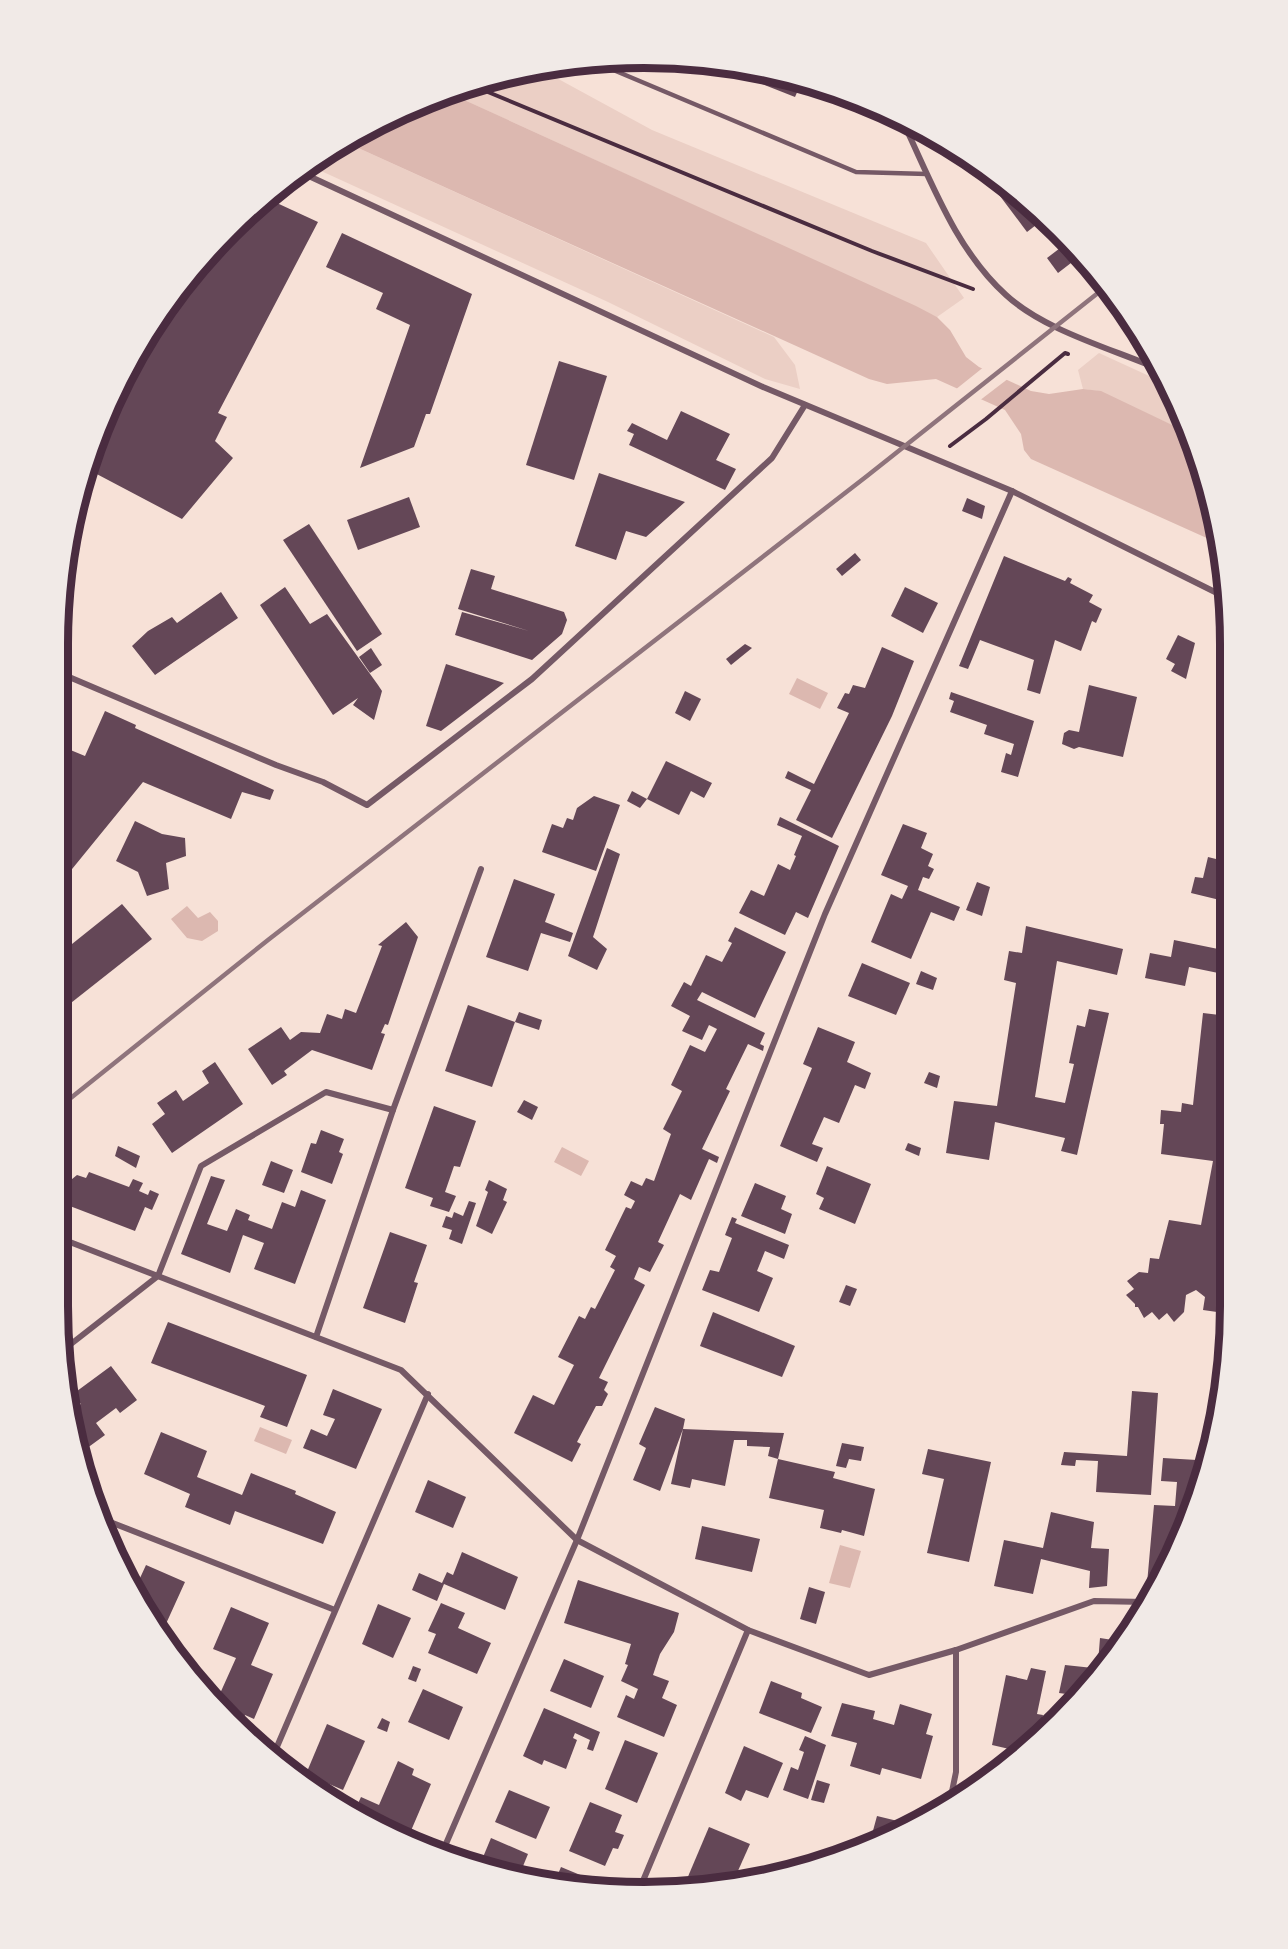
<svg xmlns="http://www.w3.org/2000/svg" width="1288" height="1949" font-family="'Asap Condensed',sans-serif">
<rect width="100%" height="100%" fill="#f7e1d7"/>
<g fill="#ebcfc5">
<path d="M540,69L652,130L926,243L964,298L937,317L449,93L492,77Z"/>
<path d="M345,142L774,337L795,365L800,389L765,379L608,302L308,165Z"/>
<path d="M1099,353L1171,386L1189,433L1098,391L1083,389L1078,370Z"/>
</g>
<g fill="#dcb8b0">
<path d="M449,93L916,306L937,317L950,330L966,357L979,367L1031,391L1049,394L1083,389L1101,391L1189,433L1211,492L1220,544L1031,459L1024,450L1021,434L1005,410L936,379L887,384L869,379L345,142L385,117Z"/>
<path d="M797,678L828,693L820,709L789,694Z"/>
<path d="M187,906L198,918L210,912L218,921V931L202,941L187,938L171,919Z"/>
<path d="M562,1147L589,1161L581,1176L554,1162Z"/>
<path d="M260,1427L292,1440L286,1454L254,1441Z"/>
<path d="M840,1545L861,1551L850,1588L829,1583Z"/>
</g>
<path fill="#f7e1d7" d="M985,366L1009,378L979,401L955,390Z"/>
<g fill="#644757">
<path d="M707,62H721L802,81L795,97Z"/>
<path d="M976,164L1031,203L1045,218L1027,232Z"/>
<path d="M266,198L318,222L218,413L227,417L215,441L233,458L182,519L91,471L117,385L203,257Z"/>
<path d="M342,233L472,294L430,414H426L414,447L360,468L410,325L376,309L383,293L326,267Z"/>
<path d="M1068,242L1080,256L1058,273L1047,258Z"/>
<path d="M559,361L607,376L574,480L526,465Z"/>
<path d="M681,411L730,434L716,460L736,469L725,490L629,445L634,434L627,431L632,423L667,440Z"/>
<path d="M599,473L685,502L646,537L626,531L616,560L575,546Z"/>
<path d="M409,497L420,527L358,550L347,520Z"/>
<path d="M967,498L985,506L982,519L962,511Z"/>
<path d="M309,524L382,634L357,651L283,540Z"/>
<path d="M855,553L861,560L842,576L836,569Z"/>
<path d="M1004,556L1065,581L1068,577L1072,579L1070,583L1093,595L1089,602L1102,609L1096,623L1092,621L1081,651L1055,640L1040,694L1027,690L1034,660L980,640L968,669L959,666Z"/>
<path d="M471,569L495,576L491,589L564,612L567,620L562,634L532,660L455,635L462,612L529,631L458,609Z"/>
<path d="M285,587L310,624L327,614L378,685L382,691L374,720L353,705L358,698L333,715L260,605Z"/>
<path d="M905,587L938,603L923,633L891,616Z"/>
<path d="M221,592L238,618L155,675L132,646L148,631L172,617L177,623Z"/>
<path d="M1178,635L1195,643L1186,679L1171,671L1175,664L1166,659Z"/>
<path d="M745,644L752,648L731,665L726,659Z"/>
<path d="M882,647L914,661L892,716L832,838L796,820L811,790L785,778L788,771L814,784L849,713L837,708L845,693L849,694L853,685L865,688Z"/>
<path d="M371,648L382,665L370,673L359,657Z"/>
<path d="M446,664L504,683L441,731L426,726Z"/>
<path d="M1089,685L1137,697L1123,757L1079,747L1074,749L1062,744L1064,733L1069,730L1079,732Z"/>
<path d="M685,691L701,699L690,721L675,713Z"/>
<path d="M951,692L1034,721L1018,777L1001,772L1006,753L1011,755L1014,744L984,734L987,725L950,712L954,701L949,699Z"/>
<path d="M105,711L136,725L135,728L274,790L270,800L242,792L231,819L143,782L68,874L62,869V757L68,749L85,756Z"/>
<path d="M666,761L712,783L704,798L691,791L679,815L647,799Z"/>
<path d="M632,791L647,799L640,808L627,801Z"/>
<path d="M594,796L620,805L596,871L542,852L552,824L563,828L567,818L573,820L577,808Z"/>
<path d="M780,817L839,846L808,918L796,912L785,935L739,913L751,890L764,896L778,864L790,870L796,856L794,855L802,836L777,825Z"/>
<path d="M135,821L162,834L185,838L186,856L166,863L169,889L147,896L138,872L116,861Z"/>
<path d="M903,824L927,833L921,848L933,854L928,866L934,869L929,879L923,877L918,890L960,907L954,921L931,912L911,959L871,942L891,894L902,899L908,886L881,875Z"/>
<path d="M607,848L620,854L593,937L607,949L597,970L568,956Z"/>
<path d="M1208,857L1228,862V902L1191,893L1195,877L1203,878Z"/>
<path d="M514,879L555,894L545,922L573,933L570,942L541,933L528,971L486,957Z"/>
<path d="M977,882L990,887L982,916L966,910Z"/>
<path d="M122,904L152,939L62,1010V952Z"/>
<path d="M406,922L418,937L388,1025L385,1024L381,1033L385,1034L372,1070L312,1050L284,1071L287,1075L272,1085L248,1049L281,1027L290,1040L301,1032L320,1033L327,1014L342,1019L345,1009L356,1013L382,946L378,945Z"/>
<path d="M1026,926L1123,949L1117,975L1057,961L1035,1097L1065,1103L1074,1064L1069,1063L1077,1025L1085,1027L1089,1009L1109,1013L1077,1155L1061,1151L1065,1138L995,1122L989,1160L946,1153L954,1101L997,1106L1016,983L1004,980L1009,951L1022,953Z"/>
<path d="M735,927L786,952L755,1018L702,992L697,1000L765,1033L760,1044L764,1046L763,1051L748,1044L726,1089L730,1091L702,1149L719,1157L717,1163L709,1159L691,1200L680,1194L658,1242L664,1245L650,1272L639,1267L634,1279L645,1285L599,1378L608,1382L604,1390L608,1394L602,1406H596L577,1442L581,1444L572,1462L514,1433L533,1395L554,1405L574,1365L558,1357L579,1316L585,1319L591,1307L595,1309L615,1270L610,1267L616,1256L605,1250L626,1207L631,1209L635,1201L624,1195L631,1181L642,1186L646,1178L654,1181L671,1134L663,1129L682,1091L671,1085L690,1045L705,1052L717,1029L709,1025L702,1040L682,1031L690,1016L671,1006L684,982L691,986L706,955L722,962L732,943L728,941Z"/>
<path d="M1174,940L1228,951V975L1189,967L1185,986L1145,978L1150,953L1171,957Z"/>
<path d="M862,963L910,983L896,1015L848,996Z"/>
<path d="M921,971L937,978L933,990L916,984Z"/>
<path d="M468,1005L515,1022L492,1087L445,1071Z"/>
<path d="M519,1012L542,1020L539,1030L515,1022Z"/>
<path d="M1203,1013L1228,1016L1226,1322L1216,1321L1217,1312L1203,1310L1205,1297L1196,1290L1186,1295L1184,1312L1174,1322L1167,1313L1159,1320L1152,1312L1144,1318L1138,1307H1135V1304L1126,1295L1134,1289L1127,1281L1139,1272L1148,1273L1150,1258L1159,1259L1169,1220L1201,1225L1213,1161L1161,1154L1164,1124H1160L1161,1110L1181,1112L1182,1103L1193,1105Z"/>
<path d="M818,1027L855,1042L847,1062L871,1073L865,1089L855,1085L839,1123L824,1117L812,1144L823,1148L817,1162L780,1146L812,1068L803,1064Z"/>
<path d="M215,1062L243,1104L172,1153L152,1124L165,1114L157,1103L176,1090L183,1101L209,1083L202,1071Z"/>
<path d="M929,1072L940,1076L937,1088L924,1083Z"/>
<path d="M524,1100L538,1107L532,1120L517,1112Z"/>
<path d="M434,1106L476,1121L460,1167L454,1166L445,1192L456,1196L449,1212L430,1206L433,1198L405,1188Z"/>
<path d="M321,1130L344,1139L339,1152L343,1154L332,1184L301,1172L311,1143L316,1144Z"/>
<path d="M908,1143L921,1148L919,1156L905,1150Z"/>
<path d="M118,1146L140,1156L136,1168L115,1156Z"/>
<path d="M271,1161L293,1170L284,1193L262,1185Z"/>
<path d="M827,1166L871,1184L855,1224L819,1209L824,1198L816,1194Z"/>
<path d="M89,1172L129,1187L133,1179L143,1183L139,1191L148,1195L150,1190L159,1194L152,1210L145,1207L135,1231L62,1203L66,1184L77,1175L86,1178Z"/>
<path d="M211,1176L225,1180L207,1224L227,1231L236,1209L250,1215L248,1220L272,1229L282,1202L295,1207L301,1190L326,1200L295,1284L254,1269L264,1243L243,1235L230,1273L181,1254Z"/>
<path d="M489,1180L507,1189L503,1200L507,1202L492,1234L476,1226L488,1192L485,1190Z"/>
<path d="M755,1183L786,1196L781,1209L792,1214L785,1234L741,1216Z"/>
<path d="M469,1201L476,1203L462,1244L449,1239L452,1230L442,1227L446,1216L452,1218L454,1212L463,1216Z"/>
<path d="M732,1217L737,1219L735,1223L789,1245L784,1259L765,1251L757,1271L773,1278L759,1312L702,1290L710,1270L719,1272L732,1238L725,1235Z"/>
<path d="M390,1232L427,1245L414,1282L418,1283L405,1323L363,1308Z"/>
<path d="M846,1285L857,1289L850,1306L839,1302Z"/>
<path d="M713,1312L795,1346L782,1377L700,1346Z"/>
<path d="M168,1322L307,1375L287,1427L260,1417L265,1406L151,1363Z"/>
<path d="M111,1366L137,1400L120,1413L116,1408L96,1423L105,1435L79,1454L69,1413L81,1404L73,1394Z"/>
<path d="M333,1389L382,1409L356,1469L303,1448L311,1429L327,1436L335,1419L323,1415Z"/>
<path d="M1132,1391L1158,1393L1151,1495L1096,1492L1098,1461L1076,1460L1075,1466L1061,1465L1064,1452L1127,1456Z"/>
<path d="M655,1407L685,1419L683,1429L784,1433L778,1459L768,1456L770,1447L747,1446V1440H734L725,1486L692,1479L690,1488L671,1484L683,1429L660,1491L633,1480L646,1448L639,1444Z"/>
<path d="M161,1432L207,1451L197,1477L242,1495L251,1473L296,1491L295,1494L336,1512L323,1544L235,1511L230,1525L185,1507L190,1494L144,1474Z"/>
<path d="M842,1443L864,1447L861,1461L849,1459L846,1468L836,1466Z"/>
<path d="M928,1449L991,1462L969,1562L927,1553L944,1479L922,1474Z"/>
<path d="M1163,1458L1197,1460L1196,1481L1171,1564L1157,1584H1147L1154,1505L1175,1506L1177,1482L1161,1481Z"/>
<path d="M778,1459L835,1472L833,1478L875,1489L864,1536L842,1530L841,1533L820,1528L824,1510L769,1498Z"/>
<path d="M428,1480L466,1497L453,1528L415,1512Z"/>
<path d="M1051,1512L1094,1522L1091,1548L1109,1549L1107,1586L1089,1588L1090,1571L1041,1559L1033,1594L994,1586L1004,1540L1043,1548Z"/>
<path d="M702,1526L760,1539L752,1572L695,1559Z"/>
<path d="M462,1552L518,1577L505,1610L444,1584L437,1601L412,1590L419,1573L442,1583L447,1572L453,1575Z"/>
<path d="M146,1565L185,1582L165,1626L156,1622L154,1626L135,1589Z"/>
<path d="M578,1580L679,1613L674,1632L660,1654L653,1675L669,1681L662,1698L677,1705L664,1737L617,1717L626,1695L634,1699L638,1689L621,1681L628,1665L625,1664L631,1644L564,1623Z"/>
<path d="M809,1587L825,1592L816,1624L800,1619Z"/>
<path d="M441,1603L465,1613L458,1628L491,1643L477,1674L428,1653L436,1634L428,1631Z"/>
<path d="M378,1604L411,1618L393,1658L362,1644Z"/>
<path d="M231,1607L269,1623L251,1665L273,1674L254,1719L245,1715L242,1723L218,1698L236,1658L213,1649Z"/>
<path d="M1100,1638L1119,1641L1085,1692L1081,1696L1059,1693L1065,1665L1093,1668L1094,1662L1098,1663Z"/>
<path d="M564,1659L604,1676L591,1708L550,1691Z"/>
<path d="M413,1666L421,1669L416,1682L408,1679Z"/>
<path d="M1031,1668L1046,1671L1037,1714L1043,1715L1038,1736L1022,1752L992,1745L1006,1675L1027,1680Z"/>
<path d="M771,1681L802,1693L801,1698L822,1707L811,1733L759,1713Z"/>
<path d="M423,1689L463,1707L449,1740L408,1722Z"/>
<path d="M842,1703L875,1711L873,1719L894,1725L900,1704L932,1714L926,1734L933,1736L921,1779L882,1768L880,1775L850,1766L857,1743L831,1736Z"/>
<path d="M544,1708L600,1732L593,1751L587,1749L590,1740L575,1733L573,1738L577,1740L566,1769L544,1760L542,1765L523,1756Z"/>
<path d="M382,1718L390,1722L387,1732L377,1728Z"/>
<path d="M327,1724L365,1741L343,1790L306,1774Z"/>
<path d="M805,1736L826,1745L808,1799L783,1790L791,1767L798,1770L804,1752L799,1750Z"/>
<path d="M625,1740L658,1753L637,1803L605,1789Z"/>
<path d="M744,1746L783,1763L768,1798L746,1790L741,1801L725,1793Z"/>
<path d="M398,1761L414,1769L412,1775L431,1784L407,1840L355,1810L361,1797L379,1805Z"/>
<path d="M817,1780L830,1784L824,1803L811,1800Z"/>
<path d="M509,1790L550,1807L536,1839L495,1822Z"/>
<path d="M590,1802L622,1815L615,1832L624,1835L618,1849L613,1848L605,1866L569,1851Z"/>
<path d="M877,1816L910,1824L871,1838Z"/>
<path d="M709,1827L750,1844L733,1882L684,1886Z"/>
<path d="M491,1838L528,1854L521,1871L481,1862Z"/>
<path d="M561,1867L602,1884L600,1890L556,1879Z"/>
</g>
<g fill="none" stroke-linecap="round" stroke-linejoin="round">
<g stroke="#4a2c40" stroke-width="4">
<path d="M471,85L872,251L973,289"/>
<path d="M950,446L986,419L1065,353L1068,354"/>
</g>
<path stroke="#755966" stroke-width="4.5" d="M592,61L856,172L927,174"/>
<g stroke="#755966" stroke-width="6">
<path d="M902,120C931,180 955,249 1006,295C1045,331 1113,349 1161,370"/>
<path d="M298,171L763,387L1012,491L1229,599"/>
<path d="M62,674L276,765L323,782L367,805L532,679L772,458L805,405"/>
<path d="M62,1239L401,1370L577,1540L748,1630L869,1675L956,1650L1094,1601L1146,1602"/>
<path d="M316,1337L393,1110L481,869"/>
<path d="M62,1351L158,1276L201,1166L326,1092L393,1110"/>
<path d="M103,1524L105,1520L335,1610"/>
<path d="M273,1756L428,1394"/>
<path d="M949,1806L956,1772V1650"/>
<path d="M442,1853L577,1540L825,914L1012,491"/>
<path d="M640,1888L748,1630"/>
</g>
<path stroke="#8f747c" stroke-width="4.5" d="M62,1105L268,940L867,476L1108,285"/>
</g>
<path d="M0 0H1288V1949H0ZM644 68H644A576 576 0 0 1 1220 644V1306A576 576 0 0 1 644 1882H644A576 576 0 0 1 68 1306V644A576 576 0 0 1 644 68Z" fill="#f1eae7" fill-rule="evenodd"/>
<path fill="none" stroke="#4a2c40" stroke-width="8" d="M644 68H644A576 576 0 0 1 1220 644V1306A576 576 0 0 1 644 1882H644A576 576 0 0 1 68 1306V644A576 576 0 0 1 644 68Z"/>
</svg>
